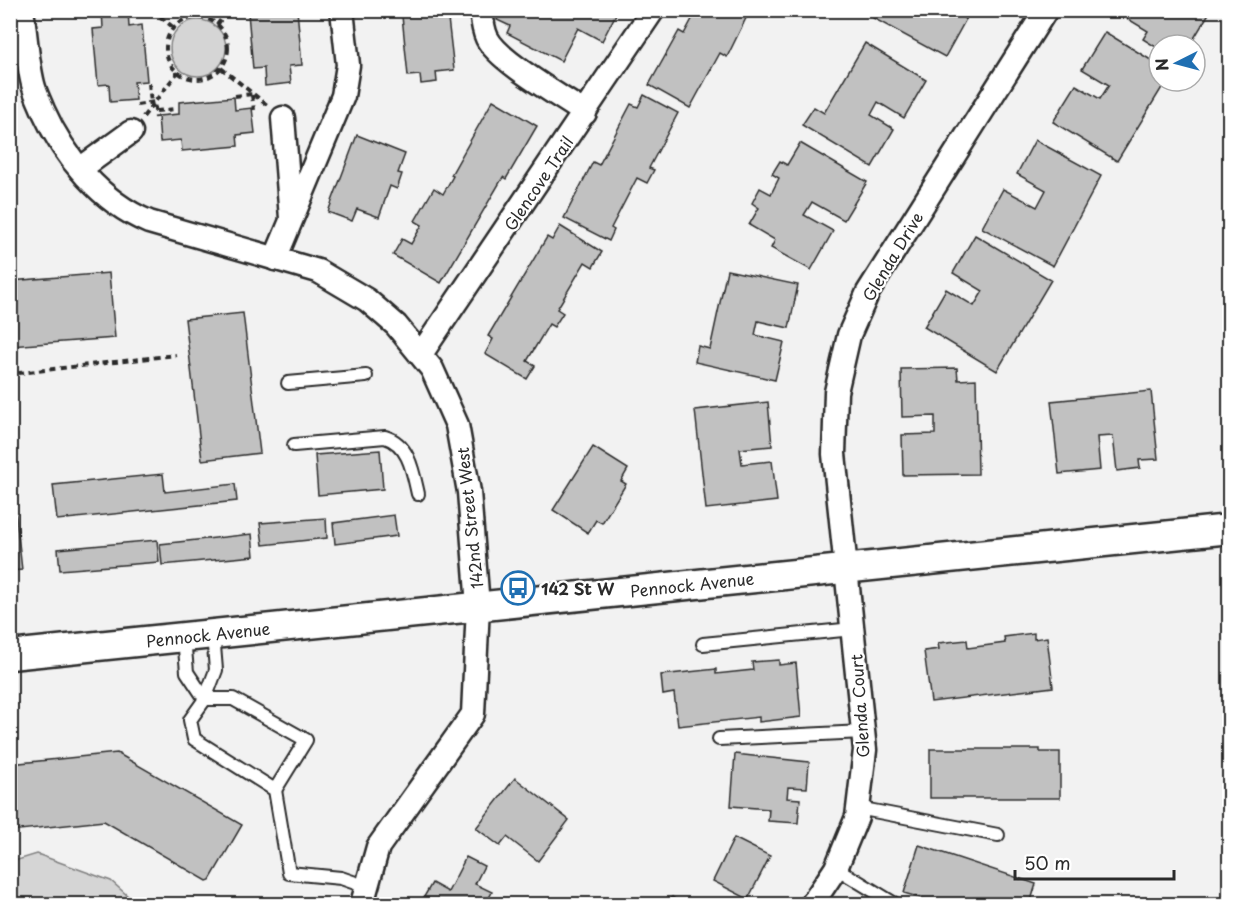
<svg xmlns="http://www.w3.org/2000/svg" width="1240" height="915" font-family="'Playpen Sans',sans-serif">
<rect width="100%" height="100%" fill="#f2f2f2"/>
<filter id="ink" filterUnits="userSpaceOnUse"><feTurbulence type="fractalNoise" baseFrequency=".0167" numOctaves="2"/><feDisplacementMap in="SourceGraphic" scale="12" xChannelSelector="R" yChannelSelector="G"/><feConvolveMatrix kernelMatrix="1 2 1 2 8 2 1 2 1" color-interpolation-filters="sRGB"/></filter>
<g filter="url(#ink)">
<g fill="#d5d5d5" stroke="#808080" stroke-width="1.5">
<circle cx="198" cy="48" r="28"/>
<path d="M37,854L111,881L137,904H11V862Z"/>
</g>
<g fill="#c1c1c1" stroke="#2b2b2b" stroke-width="1.5">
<path d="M102,10H128L129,27L142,25L147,81L134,82L136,100L110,102L109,84L98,85L93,29L103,28Z"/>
<path d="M258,10H297L302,65L289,66L291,83L265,86L264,68L253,69L248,13L258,12Z"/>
<path d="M393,10H447L454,70L436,72L437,82L421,84L420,75L408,76L402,16H393Z"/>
<path d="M502,10H563L566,12L567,10H618L602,41L578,28L561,61L507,33L510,26L497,20Z"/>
<path d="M697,10H750L727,57L720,53L690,108L649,85L679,31L684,34Z"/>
<path d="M877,10H951L966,19L945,57L873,18Z"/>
<path d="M1126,10H1211L1190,45H1175L1169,42L1167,45H1159V49L1143,39L1148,31L1123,16Z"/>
<path d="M1105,32L1159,65V81H1166L1117,161L1053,122L1076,85L1100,99L1109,85L1082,69Z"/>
<path d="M865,43L926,80L904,118L878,102L871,115L894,129L872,167L802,125L814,107L824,113Z"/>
<path d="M644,95L678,113L649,168L654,170L647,183L637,178L611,228L614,230L609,241L564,218L593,162L599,165L631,104L638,107Z"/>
<path d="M234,97L235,110L252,108L255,133L237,135L238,146L182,151L181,140L160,142L158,116L179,114V102Z"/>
<path d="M493,100L537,126L506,179L503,177L441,283L393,255L402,239L411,244L422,225L415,221L434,188L443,194L453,176L451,175Z"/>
<path d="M357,135L405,154L398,173L402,174L397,189L390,186L379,217L357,209L352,221L328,212Z"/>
<path d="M1035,140L1101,176L1053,266L982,228L1003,189L1037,207L1046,190L1017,174Z"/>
<path d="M800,143L867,182L844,220L812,202L804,215L833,231L811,270L771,248L775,240L749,225L759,208L752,203L760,188L771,194L779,178L772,174L780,161L787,165Z"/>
<path d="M560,226L602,252L593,267L585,262L557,309L563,313L554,327L549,324L527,361L535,366L527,379L485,354L493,339L488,336L547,237L552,240Z"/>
<path d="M975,235L1051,280L997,371L924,327L946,289L974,306L983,291L953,273Z"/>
<path d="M727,270L798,285L789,328L758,321L755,335L784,342L775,380L695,362L698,346L710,349Z"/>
<path d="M109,273L115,338L10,346V281Z"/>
<path d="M243,313L260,453L202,460L185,319Z"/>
<path d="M957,368L958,380L976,379L978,474L903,475L902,435L935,434V416L902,417L901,369Z"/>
<path d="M1151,391L1158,459L1139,460L1140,468L1117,471L1113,436L1097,437L1100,470L1059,474L1051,401Z"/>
<path d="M768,402L772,446L740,449L742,464L772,461L777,501L706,509L695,410Z"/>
<path d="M593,447L628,469L621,481L626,484L602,523L596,520L588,533L553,510Z"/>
<path d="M380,450L383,489L318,495L315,455Z"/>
<path d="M163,474L165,492L235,484L237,501L57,520L53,485Z"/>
<path d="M10,507H15L22,570L10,571Z"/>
<path d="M394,515L397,536L335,544L333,523Z"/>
<path d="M326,518L327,538L263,545L260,523Z"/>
<path d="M252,534L254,556L162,565L160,544Z"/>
<path d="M157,540L159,562L60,570L58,549Z"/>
<path d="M1034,633V639L1047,637L1053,687L931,702L924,651L939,649L938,643L967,640L968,648L1005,643L1004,637Z"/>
<path d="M779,660V665L796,663L801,717L759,722V717L678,726L674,693L663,695L661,675L716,669V674L753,670L752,662Z"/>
<path d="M930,749H1040V752H1060V798H930Z"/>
<path d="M117,753L242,825L210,880L207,881L104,821L10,831V764Z"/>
<path d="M735,754L809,762L807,788L788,787L787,798L800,799L798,823L768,821L769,809L731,806Z"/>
<path d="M515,778L569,820L538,861L507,837L500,846L476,828Z"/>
<path d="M734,838L770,856L748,899L713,881Z"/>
<path d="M919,845L1036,884L1030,904H941L904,893Z"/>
<path d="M466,857L484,866L475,884L492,892L486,904H427L421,902L432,883L448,892Z"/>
<path d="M672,897L683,904H668Z"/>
</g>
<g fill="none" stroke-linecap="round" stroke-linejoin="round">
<defs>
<g id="service">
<path d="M288,383L366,376"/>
<path d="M294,445L385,437C409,444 413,472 418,494"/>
<path d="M213,634L216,670L205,699L190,720L194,739L275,790L289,873L341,878L367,887"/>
<path d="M184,637L187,672L205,699"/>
<path d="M703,644L853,629"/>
<path d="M205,699H233L306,740L275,790"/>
<path d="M719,739L863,732"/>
<path d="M858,808L998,835"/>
<path d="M836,868L895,904"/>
</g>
<g id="minor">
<path d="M22,10C26,35 27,60 33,84C35,93 40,102 43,110C64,157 101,202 149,222L318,271L367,300L396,325L432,369L457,425L469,492L478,606L473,714L378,847L362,904"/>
<path d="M481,10C482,20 483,30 487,38C498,61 562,97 585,113"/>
<path d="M283,118L291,218"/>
<path d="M80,169L131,132"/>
<path d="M275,259L343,96L348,65L342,10"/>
<path d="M421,354L653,10"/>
<path d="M812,904L836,868L857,817L865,750L834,454L836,392L849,335L868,292L1046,10"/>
</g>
<path id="tertiary" d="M10,655L1230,529"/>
</defs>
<use href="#service" stroke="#2b2b2b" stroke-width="16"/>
<use href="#minor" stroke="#2b2b2b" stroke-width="27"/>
<use href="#tertiary" stroke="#2b2b2b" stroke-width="33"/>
<g stroke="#2b2b2b" stroke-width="4" stroke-dasharray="6 4.5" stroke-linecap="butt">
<path d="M152,10L174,28"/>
<path d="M243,10L244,11"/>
<circle cx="197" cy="48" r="31"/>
<path d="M217,25L228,10"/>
<path d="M221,68L267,105"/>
<path d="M149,83L151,103"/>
<path d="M252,95L254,110"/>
<path d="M235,96L253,94"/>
<path d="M137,105L154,102L156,118"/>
<path d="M156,111L176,109"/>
<path d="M143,117L178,72"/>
<path d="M10,380L19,373L176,355"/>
</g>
<use href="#service" stroke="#fff" stroke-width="12"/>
<use href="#minor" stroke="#fff" stroke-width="22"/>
<use href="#tertiary" stroke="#fff" stroke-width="28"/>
</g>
</g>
<defs>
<symbol id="bus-ring" viewBox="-11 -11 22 22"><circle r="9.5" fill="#fff" stroke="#1f6fb2" stroke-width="1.5"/><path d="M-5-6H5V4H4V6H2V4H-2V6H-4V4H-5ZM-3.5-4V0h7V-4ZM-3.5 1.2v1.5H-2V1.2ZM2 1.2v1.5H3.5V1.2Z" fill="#1f6fb2"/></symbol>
</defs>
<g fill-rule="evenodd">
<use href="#bus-ring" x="499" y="569" width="38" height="38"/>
</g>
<g text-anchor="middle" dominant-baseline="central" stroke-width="4.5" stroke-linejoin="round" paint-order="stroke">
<g font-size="16" fill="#2b2b2b" stroke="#fff">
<text transform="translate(538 183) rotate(-56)">Glencove Trail</text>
<text transform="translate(892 256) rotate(-59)">Glenda Drive</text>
<text transform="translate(469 518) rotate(-96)">142nd Street West</text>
<text transform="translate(692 584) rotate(-6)">Pennock Avenue</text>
<text transform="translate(208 634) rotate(-6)">Pennock Avenue</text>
<text transform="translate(859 706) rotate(-94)">Glenda Court</text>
</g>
<g font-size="16" font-weight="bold" fill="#2b2b2b" stroke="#fff" text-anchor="start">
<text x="541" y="588">142 St W</text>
</g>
</g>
<rect width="1240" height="915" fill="none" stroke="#fff" stroke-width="36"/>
<rect x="18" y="18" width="1204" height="879" fill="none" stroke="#2b2b2b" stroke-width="2" filter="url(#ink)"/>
<g transform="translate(1177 63) rotate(264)"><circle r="28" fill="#ffffff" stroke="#aaaaaa" stroke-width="1.5"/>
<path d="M0-4.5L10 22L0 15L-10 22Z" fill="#1f6fb2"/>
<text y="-9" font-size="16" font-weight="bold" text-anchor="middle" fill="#2b2b2b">N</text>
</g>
<path d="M1015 870v9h159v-9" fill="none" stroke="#2b2b2b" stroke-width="3"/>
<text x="1024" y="870" font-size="18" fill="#2b2b2b" stroke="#ffffff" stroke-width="4.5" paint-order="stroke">50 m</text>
</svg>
